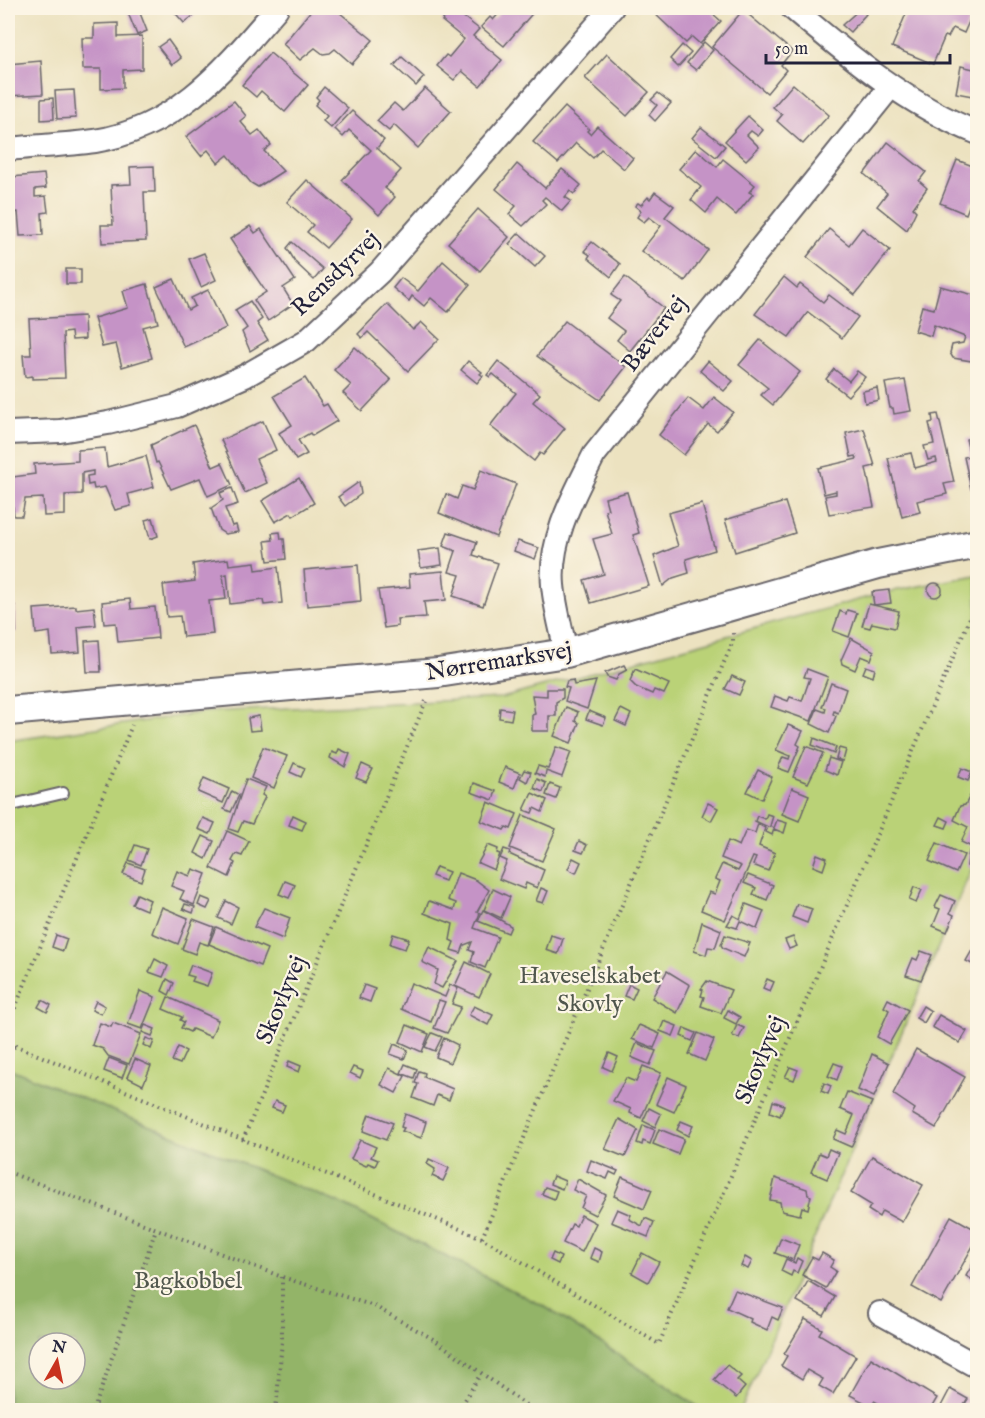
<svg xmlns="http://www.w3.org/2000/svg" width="985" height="1418" font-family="'IM FELL English',serif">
<rect width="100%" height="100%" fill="#fcf5e5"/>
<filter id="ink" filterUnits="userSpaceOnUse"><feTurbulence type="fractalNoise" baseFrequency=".0167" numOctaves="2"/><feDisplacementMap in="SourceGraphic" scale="12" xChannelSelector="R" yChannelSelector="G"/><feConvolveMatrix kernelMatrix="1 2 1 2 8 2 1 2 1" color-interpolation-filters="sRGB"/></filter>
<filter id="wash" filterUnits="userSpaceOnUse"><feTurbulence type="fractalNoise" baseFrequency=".008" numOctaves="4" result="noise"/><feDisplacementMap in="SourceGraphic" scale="24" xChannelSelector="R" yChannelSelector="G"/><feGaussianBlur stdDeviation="1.35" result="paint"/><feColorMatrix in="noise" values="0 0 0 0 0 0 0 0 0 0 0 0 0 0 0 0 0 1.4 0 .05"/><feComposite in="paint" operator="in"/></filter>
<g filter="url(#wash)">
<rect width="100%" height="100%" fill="#ece2c0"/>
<path fill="#bad277" stroke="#6e7a59" stroke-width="1.5" d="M977,575V856L741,1410H703L547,1308L346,1206L8,1068V741L206,712L502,698L883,593Z"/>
<path fill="#93b468" stroke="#5a6b52" stroke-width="1.5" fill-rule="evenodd" d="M8,1068L346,1206L547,1308L703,1410H8ZM39,1343H75V1379H39Z"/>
<g id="blocks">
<g fill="#c593c6">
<path d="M126,8H138L147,31L137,35Z"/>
<path d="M171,8H203L184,23Z"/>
<path d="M313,8H334L373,40L352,64L335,49L330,53L323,54L315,48L300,60L283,44Z"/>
<path d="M452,8L479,29L473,36L502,60L480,86L462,71L454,80L437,66L446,55L449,57L464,39L442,21Z"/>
<path d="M504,8H537L504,46L481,27L490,17L493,20Z"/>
<path d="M657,8H719L713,14L721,21L700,44L692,37L686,43L653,12Z"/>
<path d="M914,8H975L964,33L953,28L948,37L945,36L933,64L892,47L908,9L922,15L923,12Z"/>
<path d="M860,9L866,14L850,32L842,25Z"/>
<path d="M743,10L792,51L781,65L786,70L767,93L712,47Z"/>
<path d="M118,23V37L142,36V69L123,70V88L101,89V69H83L82,38H94V24Z"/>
<path d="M168,40L181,58L172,65L158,47Z"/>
<path d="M704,42L713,50L696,70L687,63Z"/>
<path d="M682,45L691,53L678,67L670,59Z"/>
<path d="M270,53L308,85L285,112L261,91L256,97L242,85Z"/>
<path d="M607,54L649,92L627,116L585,78Z"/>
<path d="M402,57L424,77L416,86L394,66Z"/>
<path d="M41,61L43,94L8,96V64Z"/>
<path d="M961,66L978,70V97L956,93Z"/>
<path d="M793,84L829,115L803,144L777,121L782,115L773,107Z"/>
<path d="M324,87L348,108L331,128L323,121L327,116L315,105L319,100L316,97Z"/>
<path d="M425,88L451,111L418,148L394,125L389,131L377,121L394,103L403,111Z"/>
<path d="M74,90L76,118L57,119L55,91Z"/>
<path d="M658,93L671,103L655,121L649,115L657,105L651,100Z"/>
<path d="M53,98L54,119L41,120V99Z"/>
<path d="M234,101L246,116L240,121L252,135L259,130L271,145L264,151L283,171L258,187L251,183L228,155L218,163L208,150L201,156L186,137Z"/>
<path d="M565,107L589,129L587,131L590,134L597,126L633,158L624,169L601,149L593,158L576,143L558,163L533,142Z"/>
<path d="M352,111L384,140L377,148L401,170L385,188L395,197L379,215L342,180L371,150L349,130L343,137L335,129Z"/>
<path d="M748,116L763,130L758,136L751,131L747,135L759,147L746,160L725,141Z"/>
<path d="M701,127L725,146L716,157L692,138Z"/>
<path d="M888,142L926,172L919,181L927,188L913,208L916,211L907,230L877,206L887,193L864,174Z"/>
<path d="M696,149L717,167L723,159L755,185L749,192L753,194L736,215L717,199L706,213L691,200L701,187L679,169Z"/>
<path d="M957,160L978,168V203L971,201L966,214L940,203Z"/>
<path d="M517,164L545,188L562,169L581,185L574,194L570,191L565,197L571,201L562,211L545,197L542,200L546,204L523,226L509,214L516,206L496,189Z"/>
<path d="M154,166L155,192H144L146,241L102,243L101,225H113L111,185L131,184L130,167Z"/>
<path d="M44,174L46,188L35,189V197L46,196L48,212L42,213L43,235L20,236L18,212L8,213V182H13L12,177Z"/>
<path d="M307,180L352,219L326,248L307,232L313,225L287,202Z"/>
<path d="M655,192L674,206L665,217L708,250L685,281L641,251L661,226L649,217L644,222L637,217L641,211L635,206L638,203L641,205L648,197L650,199Z"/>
<path d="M478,209L509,237L480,271L448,243Z"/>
<path d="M250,226L255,233L261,229L295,280L283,288L293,304L268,321L254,300L266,292L230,239Z"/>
<path d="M862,228L890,250L855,295L807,257L829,229L849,245Z"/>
<path d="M519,233L545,256L535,267L509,244Z"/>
<path d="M292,242L323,269L314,280L296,263L287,248Z"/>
<path d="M592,242L620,264L611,277L588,258L590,255L584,251Z"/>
<path d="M204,253L216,280L201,287L189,259Z"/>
<path d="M443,261L470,285L448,312L431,298L424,306L412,296L409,301L393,288L401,278L418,291Z"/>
<rect x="66" y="269" width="15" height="15"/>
<path d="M625,277L664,308L630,351L617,340L624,331L607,318L620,301L611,295Z"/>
<path d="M784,277L797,288L800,284L823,302L829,295L858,317L842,338L808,312L789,337L755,314Z"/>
<path d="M174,279L188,310L195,306L191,298L208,290L226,328L184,347L156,287Z"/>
<path d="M147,284L158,323L143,327L152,358L122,367L116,344L102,347L94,318L128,308L123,291Z"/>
<path d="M940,286L978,296V362L953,358L950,353L952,345L963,343L965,337L934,325L931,336L915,331L922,306L934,309Z"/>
<path d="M250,301L262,319L257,323L268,340L250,351L242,332L247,328L235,310Z"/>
<path d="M387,304L413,330L421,322L439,339L408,371L368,332L362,338L358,334Z"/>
<path d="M84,316L85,339L72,340L71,332L63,333L65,378L32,379V376L25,377L23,355H31L29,319Z"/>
<path d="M565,321L626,367L600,400L537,356Z"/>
<path d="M760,340L800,372L773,405L761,395L768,388L739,365Z"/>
<path d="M355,347L391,380L362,411L343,393L351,385L334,370Z"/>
<path d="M468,361L482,372L480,374L483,376L477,383L461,370Z"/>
<path d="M498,361L540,394L533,402L565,428L543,455L540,453L534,461L490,426L516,393L493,374L490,377L487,375Z"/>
<path d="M708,361L733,381L724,391L700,371Z"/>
<path d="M834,369L849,381L857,371L865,377L848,396L826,379Z"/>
<path d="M305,378L323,406L327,404L337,421L312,436L310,433L298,440L307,454L296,460L279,433L292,425L274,396Z"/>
<path d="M905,380L911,411L894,414L893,408H890L885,383Z"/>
<path d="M877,388L879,400L865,403L863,391Z"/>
<path d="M714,397L733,412L717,431L708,424L684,455L659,435L688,398L704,410Z"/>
<path d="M938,414L954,482L944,484L947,494L917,501L920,512L902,517L888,458L911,453L915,468L937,462L936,458L928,460L924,446L934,444L929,423L933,422L932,415Z"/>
<path d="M263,421L276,450L256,459L267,483L245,493L221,440Z"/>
<path d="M194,425L213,467L222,463L232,485L208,496L200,478L171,489L158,462L156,463L151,445Z"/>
<path d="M864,429L875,466L866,468L874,507L829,514L825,496L836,494V491L824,494L818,468L857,459L856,456L851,457L846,433Z"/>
<path d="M978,437V487L971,489L964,457L970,456L966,439Z"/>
<path d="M105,448L107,467L146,456L154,487L128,494L131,506L115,510L105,487L94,489L93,484L88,485L87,476L93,475V471L82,473V494L65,495V515L44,516L43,498L25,499L22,516H14L13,507H8V460L11,459L13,477L35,474L34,464L78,461V450Z"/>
<path d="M481,470L516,484L496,537L439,513L446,494L457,499L462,486L473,490Z"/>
<path d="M299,478L314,503L293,516L291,513L275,522L262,501Z"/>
<path d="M359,482L361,494L345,506L338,497Z"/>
<path d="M232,488L238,504L225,508L232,526L236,525L238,532L225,534L219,530L211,508L223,500L220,493Z"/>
<path d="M627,492L639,533L633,535L649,586L591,603L584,580L604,574L593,539L612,534L605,510L608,509L605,498Z"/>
<path d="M785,502L795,533L735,552L725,520Z"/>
<path d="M702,504L715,550L686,559L689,573L673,578L663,586L654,556L678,546L668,513Z"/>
<path d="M153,518L158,536L150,539L145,520Z"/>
<path d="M280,532L281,539H284L286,559L268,561L265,541L273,540L272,533Z"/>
<path d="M448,532L477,542L473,555L498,563L483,606L453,596L460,575L449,572L456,551L443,546Z"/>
<path d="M518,541L539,548L535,559L514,551Z"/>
<path d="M440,548L442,565L421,568L418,551Z"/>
<path d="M228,559L229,565L255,562L256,570L278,567L282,603L264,605L263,600L230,604L227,574L223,575L226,599L209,601L213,634L183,637L180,616L167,617L163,585L195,581L193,564Z"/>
<path d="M358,565L361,601L307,606L304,570Z"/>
<path d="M443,571L446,600L424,602L426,617L397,619L398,626L384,628L378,590L410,587L409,574Z"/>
<circle cx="935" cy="590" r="7"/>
<path d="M889,590L891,603L874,605L872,592Z"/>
<path d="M130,599L131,609L155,607L158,638L118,642L116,623L104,624L102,602Z"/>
<path d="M869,604L899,611L895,628L872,623L870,628L862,626Z"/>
<path d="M8,606H15L16,632H8Z"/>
<path d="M76,606V609L94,607L96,625L78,627L80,652L52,654L50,632L36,634L34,609Z"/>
<path d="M847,610L857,613L849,637L833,631L840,611L846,614Z"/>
<path d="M851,638L874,651L871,660L861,656L855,670L842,664L841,660Z"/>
<path d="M99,640L101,672H87L85,641Z"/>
<path d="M624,665L627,670L619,674L616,680L607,677L605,673Z"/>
<path d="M866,666L875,669L873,677L863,673Z"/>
<path d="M635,669L669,684L664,694L654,690L652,694L636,687L630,681Z"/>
<path d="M807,669L828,677L811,721L771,707L775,696L788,701L790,697L802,701L810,678L804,677Z"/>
<path d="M732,676L745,682L739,695L725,689Z"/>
<path d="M573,680L574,685L596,681L587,709L565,701L569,688L565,687L567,681Z"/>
<path d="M831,683L846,689L838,713L834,711L833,714L836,716L829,733L811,724L817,709L825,712L826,708L822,707Z"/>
<path d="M547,689H563V698L556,702V716H549V731H532V715L535,714L532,695L547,696Z"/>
<path d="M566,707L578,712L575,721L579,723L571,743L554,736Z"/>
<path d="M500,708L513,710L511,720L499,718Z"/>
<path d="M621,709L631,714L626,726L615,721Z"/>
<path d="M589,711L606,718L603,725L586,719Z"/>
<path d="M259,716L261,730L250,731L248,718Z"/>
<path d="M788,725L803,731L797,744L800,746L789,772L778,768L783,757L789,759L790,756L776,750Z"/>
<path d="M814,738L836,747L834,754L812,745Z"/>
<path d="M806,746L823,753L808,783L793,777Z"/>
<path d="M263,747L287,756L274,788L251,778Z"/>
<path d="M556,747L571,752L562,777L546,771L545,777L535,773L538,766L548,769Z"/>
<path d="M839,748L846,750L843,761L836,759Z"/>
<path d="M339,749L350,754L345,767L330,758L332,752L337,754Z"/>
<path d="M829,758L841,762L837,775L825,770Z"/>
<path d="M294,763L305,768L301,777L290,772Z"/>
<path d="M362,764L373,769L366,782L356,778Z"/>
<path d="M505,767L520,773L514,788L499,782Z"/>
<path d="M962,768L972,772L968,781L958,777Z"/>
<path d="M524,770L531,772L527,782L520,778Z"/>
<path d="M758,770L772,777L762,799L747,792Z"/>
<path d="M204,778L229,789L223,803L198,792Z"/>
<path d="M246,779L266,787L262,795L265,797L252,824L243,821L238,832L229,829Z"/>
<path d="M537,779L546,783L543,792L534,788Z"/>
<path d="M474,783L496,791L493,800L471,792Z"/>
<path d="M550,784L560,788L556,799L546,795Z"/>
<path d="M792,788L809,795L799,821L782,814Z"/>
<path d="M232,791L239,795L231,812L224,809Z"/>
<path d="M532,793L547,800L542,812L534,808L532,813L524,810Z"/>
<path d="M970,796L978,800V850L961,842L968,827L954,820L960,806L965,805Z"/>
<path d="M488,802L517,814L511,829L506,827L504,830L481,821Z"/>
<path d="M708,803L718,808L711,821L702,816Z"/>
<path d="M767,814L773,816L770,826L774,828L777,820L787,823L784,833L774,829L772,835L766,832L768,827L755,821L757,816L765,819Z"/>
<path d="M293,815L306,821L302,830L289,825Z"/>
<path d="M523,815L556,829L542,861L510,848Z"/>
<path d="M941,817L949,821L946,828L937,825Z"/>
<path d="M203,818L215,823L210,834L198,829Z"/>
<path d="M758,824L765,828L759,846L775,853L768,871L753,865L756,858L753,857L725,920L701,910L709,892L715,894L720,881L715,879L722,864L738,871L741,866L721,858L728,841L739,846L746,830L755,833Z"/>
<path d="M227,831L249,841L242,856L236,854L232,861L235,863L229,877L211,868Z"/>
<path d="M203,836L214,841L206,859L195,853Z"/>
<path d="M579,841L587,845L583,853L575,850Z"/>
<path d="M937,843L964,855L956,873L929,861Z"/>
<path d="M135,845L147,849L141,865L129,860Z"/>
<path d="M488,845L498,849L497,853L500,854L494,870L478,863Z"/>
<path d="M504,849L510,851L509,854L544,870L537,888L526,883L524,889L499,879L507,861L500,858Z"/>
<path d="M969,851L978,855L975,869L967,866Z"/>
<path d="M817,854L827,858L823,870L813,866Z"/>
<path d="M573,858L581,862L576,873L568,869Z"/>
<path d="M128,863L145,869L141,881L123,874Z"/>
<path d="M436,867L449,872L445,881L432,876Z"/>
<path d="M193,869L206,874L194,905L180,899L184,891L171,886L177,871L190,876Z"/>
<path d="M458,873L476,880L489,890L477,912L480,913L474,928L498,937L485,968L471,962L474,952L469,950L472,942L464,945L461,953L451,950L454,942L450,940L453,924L424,913L429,901L454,910L456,903L448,900Z"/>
<path d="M748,875L773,885L767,900L753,894L756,888L744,883Z"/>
<path d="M285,881L295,885L289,898L279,894Z"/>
<path d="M914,887L922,890L916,903L909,900Z"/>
<path d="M541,888L548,891L543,903L536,901Z"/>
<path d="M493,889L510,897L501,918L484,910Z"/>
<path d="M137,894L150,900L146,910L132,904Z"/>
<path d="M941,895L955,901L950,913L954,915L947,932L933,926L940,909L935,907Z"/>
<path d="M201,897L211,901L207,909L198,905Z"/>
<path d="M226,901L238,907L231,924L218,918Z"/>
<path d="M185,904L195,907L193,913L183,909Z"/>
<path d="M746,904L764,911L757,929L740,921L737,928L727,925L733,915L740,919Z"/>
<path d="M797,904L812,909L807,923L792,917Z"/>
<path d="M162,907L188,918L178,944L152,933Z"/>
<path d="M264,908L290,918L283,939L254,927Z"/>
<path d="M483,910L511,926L508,933L478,921Z"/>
<path d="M193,919L214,927L208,945L199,942L195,954L182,949Z"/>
<path d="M702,922L721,930L715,948L708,947L706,955L694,951Z"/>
<path d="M216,927L267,949L260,966L209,944Z"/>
<path d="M393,934L409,939L405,949L390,944Z"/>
<path d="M56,935L67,939L63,951L52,947Z"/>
<path d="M551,935L563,939L558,954L546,950Z"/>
<path d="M725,935L750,943L744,957L723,948L721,945Z"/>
<path d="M793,937L797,946L789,949L785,940Z"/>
<path d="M978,940V967L966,961Z"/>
<path d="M429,947L458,961L442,988L434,984L438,970L422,962Z"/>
<path d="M921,951L932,955L921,980L906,975L913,958L917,960Z"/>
<path d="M155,959L168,966L163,977L149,972Z"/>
<path d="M466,962L490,974L479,997L455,986Z"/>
<path d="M191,965L212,973L207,986L192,981L194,977L187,975Z"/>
<path d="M667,971L690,985L677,1013L652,998Z"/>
<path d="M167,979L174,983L169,995L162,991Z"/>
<path d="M767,979L774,982L770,991L763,988Z"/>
<path d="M707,981L731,990L721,1013L701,1006L704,997L701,996L703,990L701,989Z"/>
<path d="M411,983L445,997L450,985L458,988L452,1004L461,1007L447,1033L434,1028L445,1002L439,1000L431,1022L401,1009Z"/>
<path d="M629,984L637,988L632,999L624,996Z"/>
<path d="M364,985L375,989L370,1002L359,998Z"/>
<path d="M140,991L155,997L142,1029L128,1024Z"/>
<path d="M168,997L218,1020L211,1037L192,1029L190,1032L181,1028L184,1022L180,1020L182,1017L163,1009Z"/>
<path d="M888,999L908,1010L889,1044L877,1037L889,1010L884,1007Z"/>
<path d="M42,1000L51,1005L47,1012L38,1007Z"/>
<path d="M96,1001L105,1006L101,1014L92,1010Z"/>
<path d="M474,1006L493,1015L488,1025L469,1015Z"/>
<path d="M923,1006L931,1011L924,1023L916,1018Z"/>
<path d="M728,1010L740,1017L736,1024L724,1018Z"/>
<path d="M939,1015L967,1031L960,1043L932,1027Z"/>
<path d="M664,1021L677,1026L673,1036L660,1031Z"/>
<path d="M100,1023L111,1027L113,1023L141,1034L129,1064L108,1056L103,1049L92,1045Z"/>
<path d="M145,1025L155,1029L152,1036L142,1032Z"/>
<path d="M407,1025L429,1034L422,1052L400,1042Z"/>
<path d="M639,1025L660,1034L654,1048L632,1039Z"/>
<path d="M737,1025L744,1028L739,1038L732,1036Z"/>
<path d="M684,1028L696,1033L692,1041L681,1036Z"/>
<path d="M432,1033L442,1037L435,1051L425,1047Z"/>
<path d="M698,1033L714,1040L705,1061L689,1054Z"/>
<path d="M146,1038L154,1041L151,1049L143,1045Z"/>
<path d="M444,1038L458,1045L450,1063L436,1057Z"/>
<path d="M637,1043L656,1051L650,1065L631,1057Z"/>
<path d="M394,1044L408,1050L404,1059L390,1054Z"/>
<path d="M178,1047L186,1051L180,1064L172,1061Z"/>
<path d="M916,1049L965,1077L936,1128L912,1114L915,1109L893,1094Z"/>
<path d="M609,1053L618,1057L612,1071L603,1067Z"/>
<path d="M872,1054L889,1063L874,1097L858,1090Z"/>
<path d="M109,1058L127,1065L122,1078L104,1071Z"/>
<path d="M135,1059L151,1066L143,1085L127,1077Z"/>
<path d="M289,1061L301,1066L299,1072L287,1067Z"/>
<path d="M834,1063L842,1066L837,1080L828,1076Z"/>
<path d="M405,1064L417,1069L414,1078L401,1073Z"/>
<path d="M643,1066L661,1073L641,1118L630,1113L631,1109L613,1101L626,1078L636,1082Z"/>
<path d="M353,1067L363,1071L360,1078L350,1073Z"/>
<path d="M790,1067L798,1070L794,1080L785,1077Z"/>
<path d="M389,1068L405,1076L396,1093L381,1085Z"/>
<path d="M419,1071L425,1073L424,1077L453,1089L449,1100L437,1095L433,1106L413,1098L418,1084L415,1083Z"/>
<path d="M668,1077L686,1085L674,1112L656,1104Z"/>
<path d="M824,1083L831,1086L828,1094L821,1091Z"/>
<path d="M847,1092L872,1102L851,1147L833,1139L837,1130L846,1134L854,1115L840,1109Z"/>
<path d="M275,1101L285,1105L282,1112L272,1108Z"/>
<path d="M773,1101L784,1105L780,1116L770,1112Z"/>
<path d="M649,1108L661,1114L655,1127L643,1121Z"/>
<path d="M369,1114L393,1123L386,1140L363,1131Z"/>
<path d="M405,1114L426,1122L421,1138L402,1131L404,1128L401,1127Z"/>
<path d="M619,1119L638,1130L625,1157L605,1149Z"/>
<path d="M681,1121L693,1126L688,1136L677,1130Z"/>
<path d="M643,1125L655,1130L650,1144L643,1141L642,1145L637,1143Z"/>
<path d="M659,1129L684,1139L678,1154L653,1144Z"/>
<path d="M360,1140L376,1147L371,1157L378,1160L375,1166L368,1163L366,1166L351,1159Z"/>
<path d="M829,1149L838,1153L827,1179L811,1172L819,1153L826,1156Z"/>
<path d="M872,1156L923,1185L902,1222L882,1211L879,1217L868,1210L871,1205L851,1193Z"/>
<path d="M429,1159L449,1168L443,1181L432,1176L435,1169L427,1164Z"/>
<path d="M591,1160L618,1171L616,1175L610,1172L607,1179L587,1171Z"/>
<path d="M553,1176L565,1181L562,1189L550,1184Z"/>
<path d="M622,1177L652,1190L644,1209L614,1196Z"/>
<path d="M775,1178L807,1189L808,1195L811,1196L808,1209L802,1207L800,1215L782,1211L780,1202L770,1200Z"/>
<path d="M578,1179L606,1195L595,1215L581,1208L586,1196L573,1190Z"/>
<path d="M545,1187L557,1191L554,1199L542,1194Z"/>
<path d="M617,1209L631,1215L629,1219L642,1226L645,1218L654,1222L648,1237L611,1222Z"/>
<path d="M581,1215L596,1223L582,1252L563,1243L572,1224L576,1226Z"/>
<path d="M951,1216L978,1231V1237L941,1303L912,1287Z"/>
<path d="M781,1238L799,1245L793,1260L775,1253Z"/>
<path d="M594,1248L602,1252L599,1262L590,1258Z"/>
<path d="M553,1253L561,1257L558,1264L550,1260Z"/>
<path d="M642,1253L659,1262L648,1282L632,1273Z"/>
<path d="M822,1253L834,1260L830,1267L836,1271L826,1288L802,1275L812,1257L818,1260Z"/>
<path d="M978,1255V1283L966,1276Z"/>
<path d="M745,1257L752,1261L748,1269L741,1266Z"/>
<path d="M797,1258L802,1261L797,1273L793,1271L791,1276L781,1271L786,1259L795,1263Z"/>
<path d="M808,1281L835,1297L824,1316L797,1301Z"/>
<path d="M735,1290L783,1308L778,1320L772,1317L767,1330L750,1322L751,1319L727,1308Z"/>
<path d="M805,1319L822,1329L819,1334L856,1356L833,1394L819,1386L823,1379L807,1370L802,1379L781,1366L787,1356L784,1354Z"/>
<path d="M871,1358L937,1398L930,1410H891L874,1401L871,1406L850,1395Z"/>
<path d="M727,1365L741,1376L737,1380L745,1387L736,1398L714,1380Z"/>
<path d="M950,1389L968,1399L961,1410H939Z"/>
</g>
</g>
</g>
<g filter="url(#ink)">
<use href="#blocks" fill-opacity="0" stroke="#69656a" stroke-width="1.5"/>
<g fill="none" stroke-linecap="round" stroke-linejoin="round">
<defs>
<path id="service" d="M8,806L63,793"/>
<g id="minor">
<path d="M792,8C849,56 907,105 978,133"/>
<path d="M8,149C36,146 66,145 95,141C178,128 226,67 277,8"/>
<path d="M8,433L60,431L108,423L177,406L245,376L306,341L380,272L612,8"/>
<path d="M566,653C562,631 555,608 553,585C549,539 574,495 594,455L891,86"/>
<path d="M880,1313L978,1367"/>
</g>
<path id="tertiary" d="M8,711L438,673L566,653L878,564L978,544"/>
</defs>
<use href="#service" stroke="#69656a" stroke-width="14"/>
<use href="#minor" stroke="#69656a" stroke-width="26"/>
<use href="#tertiary" stroke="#69656a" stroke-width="32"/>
<g stroke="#69656a" stroke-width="4" stroke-dasharray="1.5 4.5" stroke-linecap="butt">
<path d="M8,1025L132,725"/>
<path d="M8,1035L16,1046L482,1238L659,1344L978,599"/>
<path d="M8,1050L16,1046"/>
<path d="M243,1140L426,701"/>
<path d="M8,1172L282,1277L374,1306L435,1340L533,1410"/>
<path d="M482,1238L733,641V631"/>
<path d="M94,1410L156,1229"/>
<path d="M276,1410L282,1341V1277"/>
<path d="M459,1410L480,1375"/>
</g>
<use href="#service" stroke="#fff" stroke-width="10"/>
<use href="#minor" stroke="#fff" stroke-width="22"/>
<use href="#tertiary" stroke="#fff" stroke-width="28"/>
</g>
</g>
<g text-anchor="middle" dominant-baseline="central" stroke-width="4.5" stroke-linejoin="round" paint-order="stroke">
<g font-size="24" fill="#22223b" stroke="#fcf5e5">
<text transform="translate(336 274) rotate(-44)">Rensdyrvej</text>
<text transform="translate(655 334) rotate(-52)">Bævervej</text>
<text transform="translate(499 662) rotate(-9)">Nørremarksvej</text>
<text transform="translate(282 1000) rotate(-67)">Skovlyvej</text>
<text transform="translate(761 1060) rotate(-67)">Skovlyvej</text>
</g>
<g font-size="24" fill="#50574d" stroke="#fcf5e5">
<text x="590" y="976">Haveselskabet<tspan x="590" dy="28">Skovly</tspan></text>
<text x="188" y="1281">Bagkobbel</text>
</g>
</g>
<rect width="985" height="1418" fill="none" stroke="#fcf5e5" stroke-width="30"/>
<g transform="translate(57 1361) rotate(9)"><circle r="28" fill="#fcf5e5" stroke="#a5a1a1" stroke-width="1.5"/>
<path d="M0-4.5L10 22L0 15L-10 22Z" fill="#c8321e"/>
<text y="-9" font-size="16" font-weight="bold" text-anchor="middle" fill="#22223b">N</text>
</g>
<path d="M766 54v9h184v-9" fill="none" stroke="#22223b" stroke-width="3"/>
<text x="775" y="54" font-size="18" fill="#22223b" stroke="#fcf5e5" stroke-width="4.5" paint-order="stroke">50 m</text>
</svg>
